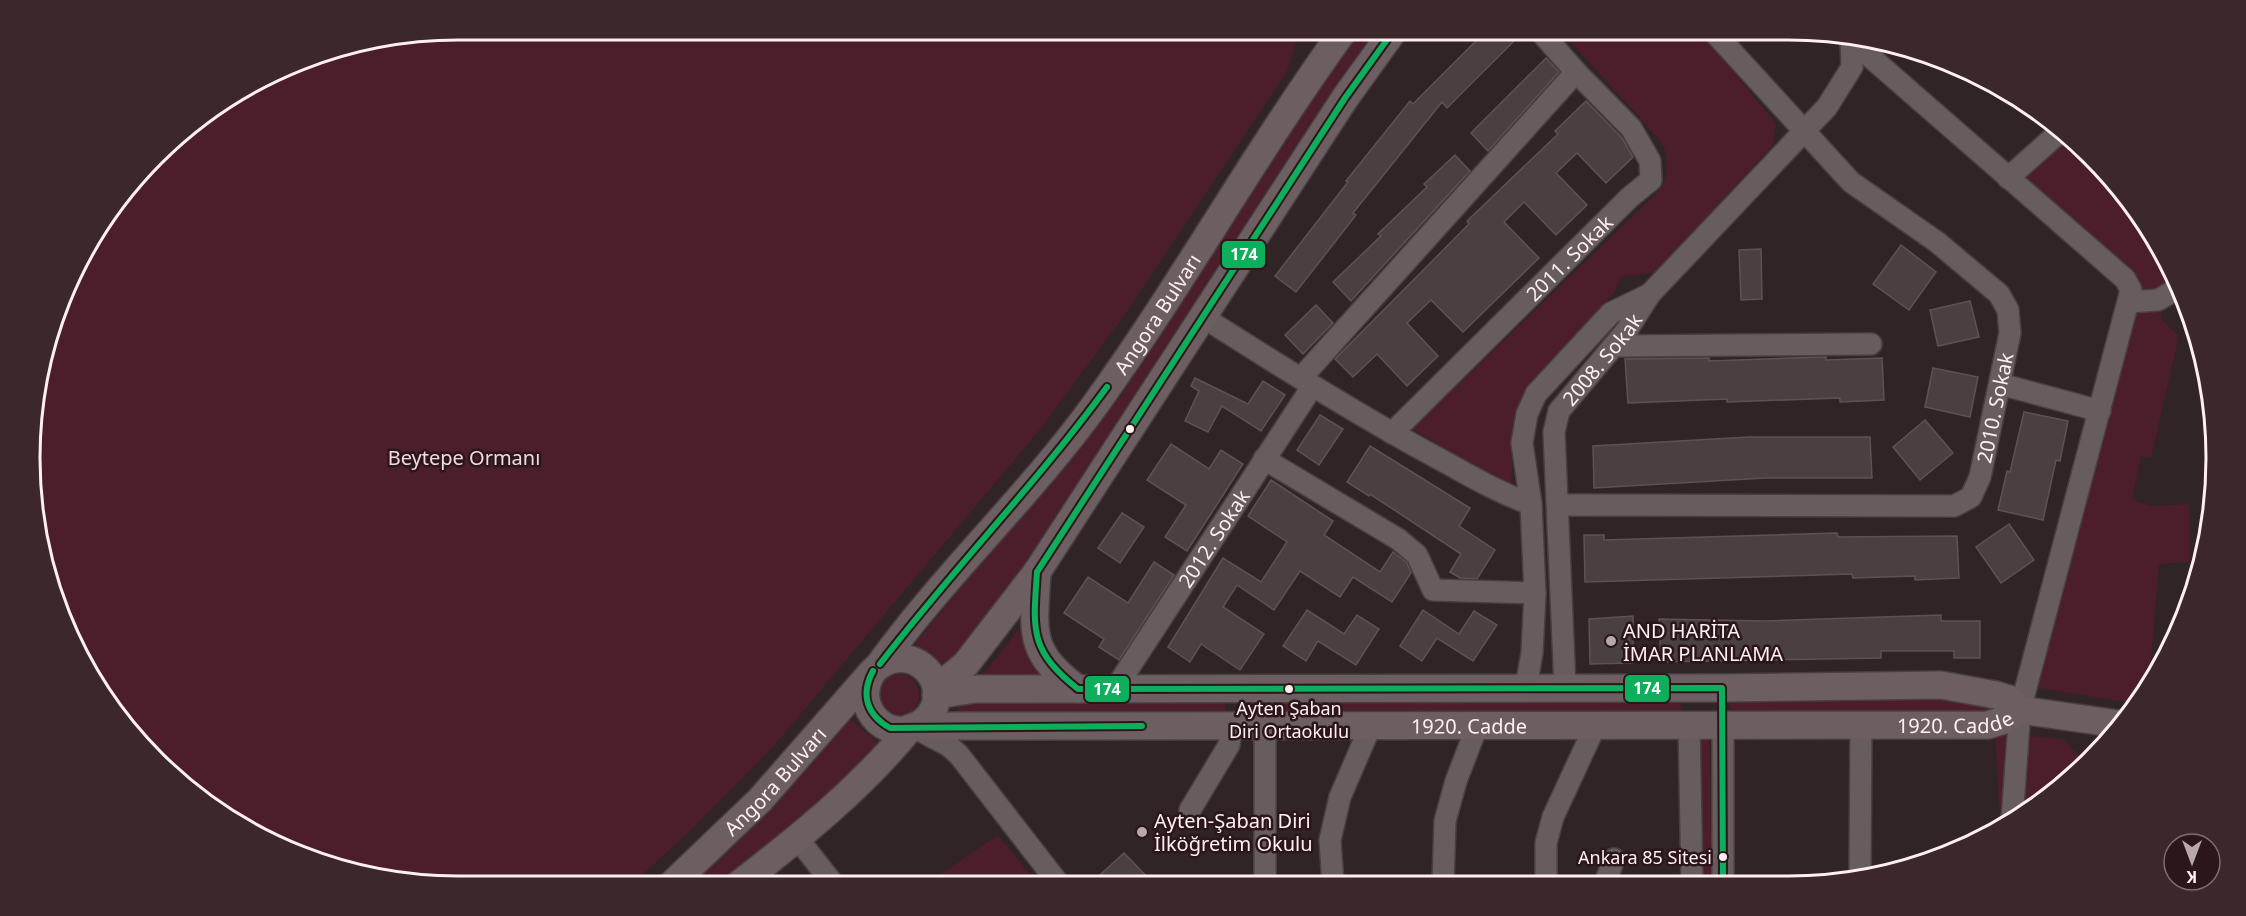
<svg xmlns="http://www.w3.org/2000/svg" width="2246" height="916" font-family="'Noto Sans',sans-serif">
<rect width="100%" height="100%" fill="#302426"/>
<g fill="#4c1e29">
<path d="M458,30H1296L1298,38L1287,71L1125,314L1042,427L773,747L688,833L630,886H458L321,863L197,797L102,695L63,622L38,542L34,402L53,321L87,244L176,136L244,87L320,53Z"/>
<path d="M1361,30H1375L1326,99L1023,566L945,672L914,644L1122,394L1310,104Z"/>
<path d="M1560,30H1699L1776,124L1773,145L1654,273L1621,276L1615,291L1524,392L1515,411L1511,487L1412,429L1662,188C1668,170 1670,157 1660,140Z"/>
<path d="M2070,136L2127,197L2175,278L2160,318L2179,336L2151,458L2141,456L2132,500L2151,506L2189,504V562L2159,564L2149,685L2136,704L2040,688L2037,679L2141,284L2022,178Z"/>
<path d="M1027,619L1053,679L977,682Z"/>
<circle cx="898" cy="695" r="21"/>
<path d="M1918,693L2001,703L1999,712H1734L1730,707L1731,699Z"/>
<path d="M1225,698V715L949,720L964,700Z"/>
<path d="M1682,698L1680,713L1275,712L1276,699Z"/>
<path d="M849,718L878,743L822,799L756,855L714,885H693L781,798Z"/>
<path d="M1995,733L2063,739L2085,763L2070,780L2020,813L1999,806Z"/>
<path d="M1709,735L1712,883H1701L1698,736Z"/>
<path d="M998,835L1038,884L925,885Z"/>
</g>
<g fill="#4a3f41" stroke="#5d5354" stroke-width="1.5">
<path d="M1487,30H1525L1447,108L1442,102L1353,213L1356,215L1296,292L1275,276L1348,182L1346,181L1410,101L1413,104Z"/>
<path d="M1546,58L1559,72L1488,151L1471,133Z"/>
<path d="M1586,101L1622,138L1633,157L1606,183L1577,153L1556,173L1587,205L1556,235L1524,202L1504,222L1539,258L1463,332L1431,300L1407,323L1438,356L1407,386L1377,354L1353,377L1335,359L1469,224L1467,221L1558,134L1555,131Z"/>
<path d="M1455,155L1470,171L1351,301L1333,282L1381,236L1378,234L1427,187L1424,184Z"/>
<path d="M1901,245L1936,272L1909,310L1873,284Z"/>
<path d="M1761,249L1762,299L1741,300L1739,250Z"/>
<path d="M1970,301L1979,337L1938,346L1930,310Z"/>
<path d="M1316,305L1333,323L1303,354L1285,335Z"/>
<path d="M1822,357H1826V360L1882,358L1884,400L1840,402V398L1727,402V399L1628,403L1625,359L1709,358V361Z"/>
<path d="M1933,368L1978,377L1970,417L1925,407Z"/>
<path d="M1195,378L1248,404L1263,381L1285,395L1261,431L1222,406L1208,432L1185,421L1199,391L1191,386Z"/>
<path d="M2024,412L2068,421L2060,461L2056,460L2043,520L1998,510L2007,471L2010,472Z"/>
<path d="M1320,415L1343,429L1319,465L1297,450Z"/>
<path d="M1925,420L1953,453L1920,480L1893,447Z"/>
<path d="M1749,437H1870L1872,478H1765L1594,488L1593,446Z"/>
<path d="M1171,444L1209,469L1221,450L1243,464L1187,551L1165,537L1186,505L1147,480Z"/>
<path d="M1370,446L1470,508L1459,526L1495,550L1477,579L1460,578L1450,572L1461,554L1370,494L1369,496L1347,482Z"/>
<path d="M1271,480L1333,521L1324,535L1380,572L1393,552L1407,563L1411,573L1392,602L1353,577L1340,597L1300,571L1274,610L1237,585L1223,607L1264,634L1240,670L1201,644L1190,662L1168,647L1223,558L1261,582L1287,542L1248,516Z"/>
<path d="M1122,513L1144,527L1120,563L1098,548Z"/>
<path d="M2009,524L2034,560L2001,583L1976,547Z"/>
<path d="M1837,533L1838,537L1957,536L1959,578L1915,580V576L1853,578L1852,574L1585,582L1584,535H1604V540Z"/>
<path d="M1154,562L1174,575L1119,660L1099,647L1104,639L1064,613L1088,577L1128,603Z"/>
<path d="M1307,610L1344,634L1357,615L1379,629L1356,665L1318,641L1306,661L1283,646Z"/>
<path d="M1423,610L1459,634L1474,611L1497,625L1473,661L1437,638L1422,661L1400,646Z"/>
<path d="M1941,615V621H1980V658H1954V651H1881V658L1661,662L1659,619L1764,621Z"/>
<path d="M1633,616V663L1590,664L1589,619Z"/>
<path d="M1124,853L1154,884H1090Z"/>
</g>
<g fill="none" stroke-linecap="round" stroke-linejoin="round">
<defs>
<g id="minor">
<path d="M1867,54L2125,279L2131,290L2020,710L2012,819"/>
<path d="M2008,178L2062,130"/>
<path d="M2129,302L2158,300L2179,288"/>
<path d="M1203,317C1278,365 1353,412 1432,455C1464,472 1496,492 1531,504"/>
<path d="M1613,346L1871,344"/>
<path d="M1301,378L1576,72"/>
<path d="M2000,384L2100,411"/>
<path id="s1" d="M1392,433L1630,197L1651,180L1650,161L1631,128L1576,72L1539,30"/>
<path d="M1264,459L1398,539L1417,555L1433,590L1535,593"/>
<path id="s2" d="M1558,505L1954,506L1971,497L1980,477L2010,333L2008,310L1999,294L1937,242L1851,182L1712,30"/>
<path d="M1526,687L1532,653L1535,593L1531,504L1522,443L1527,414L1536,394L1611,313L1650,294"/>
<path id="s3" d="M1565,687L1554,432L1559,411L1627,330L1650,294L1827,107L1852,67L1851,40"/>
<path id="s4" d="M1115,689L1312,387"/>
<path d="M1689,724L1692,883"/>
<path d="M1723,724V883"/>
<path d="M913,727L949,746L959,755L1059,884"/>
<path d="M1190,810L1229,745L1232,725"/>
<path d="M798,839L834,885"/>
<path d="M1860,877L1861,725"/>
<path d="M1443,883L1445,821L1456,781L1478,724"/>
<path d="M1546,883V843L1553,817L1596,724"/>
<path d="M1605,883L1614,859"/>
<path d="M1265,884V725"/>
<path d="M1333,884L1330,840L1340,797L1371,725"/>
</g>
<g id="major">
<path d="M1037,572C1034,630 1026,652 1078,689"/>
<path id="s5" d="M880,664C946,573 1029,496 1095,405C1183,283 1256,151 1344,30"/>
<path d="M936,689L966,664L1037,572L1345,98L1394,30"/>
<path d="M936,695L976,689L1722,688L1941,685L1996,695L2009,699L2020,710L2119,724"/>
<path id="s6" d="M915,726L1988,725L2004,720L2020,710"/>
<path id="s7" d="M671,885L760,800L873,671C910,634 960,687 925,720C893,750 848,709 873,671"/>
<path d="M738,885C800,837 860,789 910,728"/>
</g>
</defs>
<use href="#minor" stroke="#493f41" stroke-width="24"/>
<use href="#major" stroke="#493f41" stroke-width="30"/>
<use href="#minor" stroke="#675d5f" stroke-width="21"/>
<use href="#major" stroke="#6c5e61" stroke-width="27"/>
<defs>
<g id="bus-1">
<path d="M1394,30L1345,98L1037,572C1033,630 1029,650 1078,689L1722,688L1723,883"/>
<path d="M880,664C953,569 1036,484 1107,387"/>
<path d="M873,671C860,695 867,715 890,728L1142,726"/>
</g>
</defs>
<use href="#bus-1" stroke="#2b161a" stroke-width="10"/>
<use href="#bus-1" stroke="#0daf5c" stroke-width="6"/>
</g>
<g fill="#ffeff1" stroke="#2b161a" stroke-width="2">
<circle cx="1130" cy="429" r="5"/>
<circle cx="1289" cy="689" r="5"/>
<circle cx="1723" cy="857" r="5"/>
</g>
<g fill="#b7a8aa" stroke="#2b161a" stroke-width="2">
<circle cx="1611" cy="641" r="6"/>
<circle cx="1142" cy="832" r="6"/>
</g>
<g text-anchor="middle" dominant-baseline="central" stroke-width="5" stroke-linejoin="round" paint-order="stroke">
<g font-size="18" fill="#ffeff1" stroke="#2b161a">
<text x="1289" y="708">Ayten Şaban<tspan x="1289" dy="23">Diri Ortaokulu</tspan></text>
<text x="1712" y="857" text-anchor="end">Ankara 85 Sitesi</text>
</g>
<g font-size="20" fill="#ffeff1" stroke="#2b161a">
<text stroke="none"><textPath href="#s1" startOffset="249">2011. Sokak</textPath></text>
<text stroke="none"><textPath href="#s5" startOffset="447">Angora Bulvarı</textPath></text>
<text stroke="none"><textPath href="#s3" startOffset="344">2008. Sokak</textPath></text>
<text stroke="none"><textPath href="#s2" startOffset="508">2010. Sokak</textPath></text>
<text stroke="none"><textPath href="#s4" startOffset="180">2012. Sokak</textPath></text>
<text stroke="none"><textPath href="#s6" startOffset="1040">1920. Cadde</textPath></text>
<text stroke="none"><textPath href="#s6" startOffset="554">1920. Cadde</textPath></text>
<text stroke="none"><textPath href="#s7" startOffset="147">Angora Bulvarı</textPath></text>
</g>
<g font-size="20" fill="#f1d9dc" stroke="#2b161a">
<text x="464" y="457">Beytepe Ormanı</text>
</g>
<g font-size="20" fill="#ffeff1" stroke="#2b161a" text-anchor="start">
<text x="1623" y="630">AND HARİTA<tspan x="1623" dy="23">İMAR PLANLAMA</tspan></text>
<text x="1154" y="820">Ayten-Şaban Diri<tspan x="1154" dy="23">İlköğretim Okulu</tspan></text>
</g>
</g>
<path d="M0 0H2246V916H0ZM458 40H1788A418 418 0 0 1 2206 458V458A418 418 0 0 1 1788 876H458A418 418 0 0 1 40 458V458A418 418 0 0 1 458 40Z" fill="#3c272b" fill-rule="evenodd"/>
<path fill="none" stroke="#ffeff1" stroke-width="3" d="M458 40H1788A418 418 0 0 1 2206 458V458A418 418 0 0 1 1788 876H458A418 418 0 0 1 40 458V458A418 418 0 0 1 458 40Z"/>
<g stroke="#2b161a" stroke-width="2">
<rect x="1221" y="240" width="45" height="29" rx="6" fill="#0daf5c"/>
<rect x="1624" y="674" width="46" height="29" rx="6" fill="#0daf5c"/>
<rect x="1084" y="675" width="46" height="28" rx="6" fill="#0daf5c"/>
</g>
<g font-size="16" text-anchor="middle" font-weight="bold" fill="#fff">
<text x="1244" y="260">174</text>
<text x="1647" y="694">174</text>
<text x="1107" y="695">174</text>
</g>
<g transform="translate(2192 862) rotate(180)"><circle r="28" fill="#2b161a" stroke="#806d70" stroke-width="1.5"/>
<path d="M0-4.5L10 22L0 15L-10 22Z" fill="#b7a8aa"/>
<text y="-9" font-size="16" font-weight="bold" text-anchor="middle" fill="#ffeff1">K</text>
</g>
</svg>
